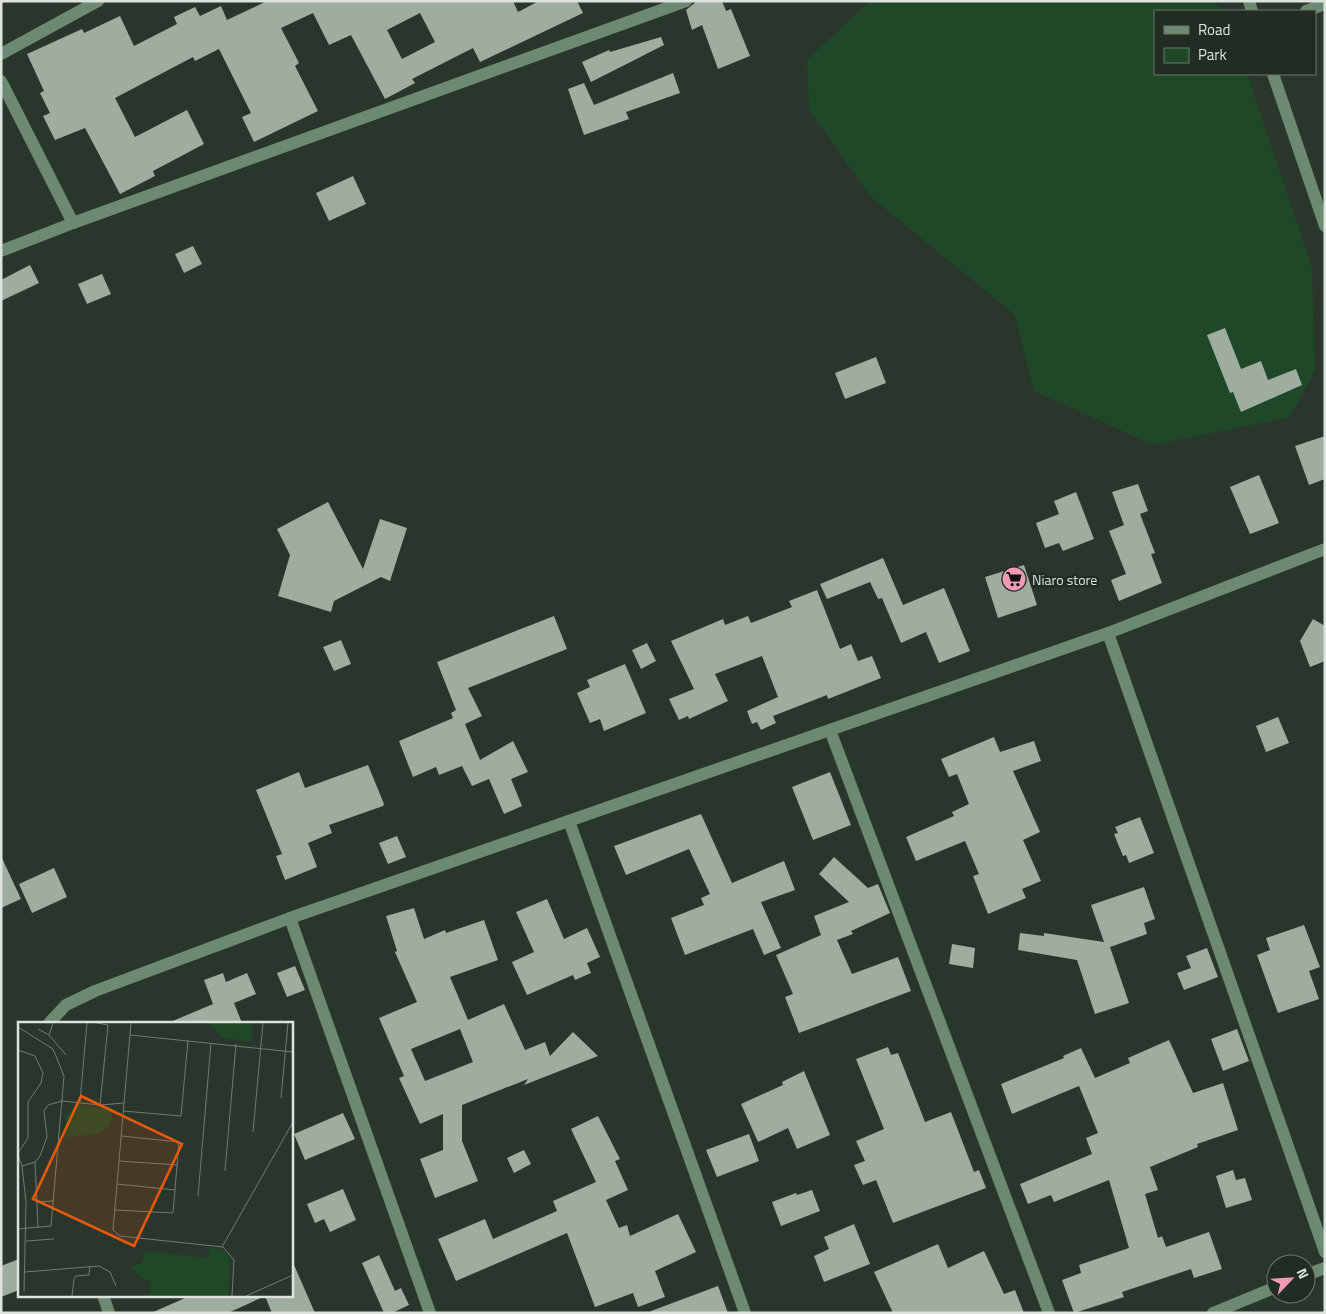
<svg xmlns="http://www.w3.org/2000/svg" width="1326" height="1314" font-family="'Titillium Web',sans-serif">
<rect width="100%" height="100%" fill="#2a362c"/>
<path fill="#1f4829" d="M870,1H1212L1224,11H1155V74H1247L1312,268L1315,371L1290,417L1153,445L1034,391L1015,315L871,197L809,110L807,60Z"/>
<g fill="#9fada1" fill-rule="evenodd">
<path d="M267,1H513L518,12L539,1H577L583,13L480,62L473,48L412,79L415,83L385,99L351,35L329,45L313,13L281,28L299,63L295,66L318,111L254,142L242,117L251,113L219,49L195,61L193,57L115,98L135,137L187,110L204,144L153,171L155,176L120,194L85,128L55,140L43,116L50,113L40,93L44,91L27,54L82,29L84,33L120,16L134,46L177,24L174,17L195,7L200,16L221,6L227,20ZM420,13L435,42L402,59L387,30Z"/>
<path d="M697,1H722L726,11L731,9L750,56L718,69L702,25L692,30L686,10Z"/>
<path d="M661,37L664,45L591,82L582,62L609,50L610,52Z"/>
<path d="M673,73L680,93L626,112L629,119L584,135L568,89L584,83L594,105Z"/>
<path d="M353,176L366,204L329,221L316,193Z"/>
<path d="M193,246L202,264L184,273L175,254Z"/>
<path d="M30,265L39,283L1,301V280Z"/>
<path d="M102,274L111,294L87,304L78,284Z"/>
<path d="M1225,328L1241,369L1261,361L1268,380L1296,369L1302,385L1241,412L1233,392L1230,393L1207,335Z"/>
<path d="M876,357L886,383L845,399L835,373Z"/>
<path d="M1325,436V479L1309,485L1295,446Z"/>
<path d="M1259,475L1279,523L1250,534L1230,487Z"/>
<path d="M1138,484L1148,511L1140,514L1155,553L1151,554L1162,583L1119,601L1111,580L1126,574L1109,531L1124,525L1112,492Z"/>
<path d="M1076,492L1094,539L1063,551L1059,543L1045,548L1036,523L1059,514L1054,501Z"/>
<path d="M328,502L363,569L380,519L407,528L390,581L381,577L334,601L331,612L278,596L290,555L277,529Z"/>
<path d="M883,558L903,605L944,588L970,651L939,663L926,632L901,643L882,598L878,599L870,582L827,599L820,584Z"/>
<path d="M1024,565L1037,605L998,618L985,577Z"/>
<path d="M817,590L840,649L851,644L858,661L872,656L881,678L828,699L827,695L773,716L776,723L761,730L757,722L752,724L747,711L778,697L762,656L715,674L728,701L689,719L688,716L679,720L669,699L694,689L671,641L723,619L725,625L748,616L751,623L792,607L789,601Z"/>
<path d="M554,616L567,649L468,688L482,716L465,724L480,760L513,741L528,772L511,779L522,806L504,814L489,779L472,786L462,766L439,775L436,767L413,777L399,741L453,718L451,713L456,710L437,662Z"/>
<path d="M1313,619L1325,626V661L1310,667L1300,641Z"/>
<path d="M341,640L351,664L334,671L323,647Z"/>
<path d="M647,643L656,661L641,669L632,650Z"/>
<path d="M625,664L646,713L604,731L600,719L590,723L577,693L590,687L587,680Z"/>
<path d="M1278,717L1289,743L1266,752L1256,726Z"/>
<path d="M994,737L1000,752L1034,741L1041,761L1013,771L1040,832L1023,840L1041,881L1022,889L1026,898L988,914L973,876L979,874L965,841L916,861L906,837L954,816L952,812L969,804L957,774L949,777L941,759Z"/>
<path d="M368,765L384,804L383,806L329,825L332,833L308,843L317,867L285,880L276,856L282,854L256,790L299,772L305,788Z"/>
<path d="M830,772L851,825L813,840L792,787Z"/>
<path d="M701,814L732,883L784,861L795,890L761,902L781,948L764,955L753,929L685,955L671,918L704,905L701,898L710,894L689,849L626,875L614,846Z"/>
<path d="M1140,817L1154,853L1129,863L1126,855L1123,856L1114,834L1118,833L1115,827Z"/>
<path d="M397,836L406,857L388,864L379,843Z"/>
<path d="M1,856L21,899L1,908Z"/>
<path d="M834,857L868,888L878,884L890,913L851,931L853,934L837,940L852,974L898,957L911,991L799,1033L785,997L793,994L776,955L821,935L814,916L849,902L819,874Z"/>
<path d="M54,868L67,897L32,913L19,884Z"/>
<path d="M1144,887L1155,919L1144,923L1147,934L1110,947L1129,1003L1095,1014L1077,960L1018,950L1020,933L1044,936V933L1104,942L1091,905Z"/>
<path d="M547,899L564,939L587,928L600,957L587,963L591,973L575,980L573,975L527,995L512,962L534,952L516,912Z"/>
<path d="M414,908L424,939L445,930L446,933L484,920L498,960L450,977L468,1020L504,1004L525,1050L545,1042L550,1056L573,1032L598,1056L524,1085L528,1079L462,1105V1141L478,1181L435,1198L420,1159L443,1150V1114L420,1124L399,1078L404,1076L379,1018L417,1002L395,952L397,951L386,916ZM460,1029L473,1062L425,1081L411,1049Z"/>
<path d="M1304,925L1320,967L1309,971L1319,999L1278,1013L1257,955L1270,950L1266,938Z"/>
<path d="M952,944L975,948L973,968L949,964Z"/>
<path d="M1207,948L1218,977L1184,990L1177,973L1191,968L1186,956Z"/>
<path d="M295,966L305,990L287,997L277,973Z"/>
<path d="M223,973L226,982L247,973L256,994L234,1003L242,1023H168L213,1004L204,980Z"/>
<path d="M1237,1029L1249,1061L1223,1071L1211,1039Z"/>
<path d="M1169,1040L1193,1093L1223,1083L1238,1130L1197,1144L1198,1147L1150,1167L1158,1190L1145,1194L1158,1238L1162,1236L1166,1247L1209,1232L1222,1269L1194,1278L1191,1269L1122,1292L1124,1297L1074,1313L1062,1280L1081,1273L1079,1265L1129,1248L1109,1180L1054,1202L1051,1195L1028,1204L1020,1184L1092,1154L1086,1138L1098,1133L1079,1086L1012,1114L1001,1084L1064,1058L1063,1056L1081,1048L1095,1078L1130,1063L1128,1058Z"/>
<path d="M888,1047L891,1055L898,1053L925,1122L951,1112L974,1172L979,1170L986,1188L893,1223L876,1180L863,1185L854,1165L865,1161L856,1141L884,1129L856,1059Z"/>
<path d="M804,1071L830,1135L797,1149L788,1128L758,1142L741,1104L783,1085L782,1082Z"/>
<path d="M343,1113L355,1139L305,1160L294,1134Z"/>
<path d="M598,1116L620,1159L615,1161L628,1190L606,1200L619,1228L627,1225L630,1236L678,1214L696,1252L655,1271L665,1297L638,1307L633,1293L595,1307L567,1233L456,1281L438,1239L485,1219L493,1239L557,1211L553,1201L596,1182L571,1129Z"/>
<path d="M749,1134L759,1161L717,1177L706,1150Z"/>
<path d="M524,1150L531,1164L514,1173L507,1158Z"/>
<path d="M1233,1170L1236,1180L1245,1178L1252,1200L1226,1208L1216,1176Z"/>
<path d="M343,1189L356,1220L330,1232L324,1219L315,1223L307,1204Z"/>
<path d="M812,1190L820,1211L781,1226L772,1202L796,1193L797,1195Z"/>
<path d="M854,1224L870,1264L824,1282L814,1256L829,1249L824,1237Z"/>
<path d="M938,1244L948,1268L984,1251L1004,1294L1015,1290L1024,1313H893L874,1272Z"/>
<path d="M379,1255L395,1291L401,1288L409,1305L392,1313H384L362,1263Z"/>
<path d="M291,1258L315,1313H272L265,1296L228,1313H151L192,1295H291Z"/>
<path d="M19,1259V1290L1,1297V1266Z"/>
<path d="M718,1286L728,1313H651V1311Z"/>
</g>
<g fill="none" stroke-linecap="round" stroke-linejoin="round">
<g stroke="#6c8a71" stroke-width="12">
<path d="M1249,1L1252,11"/>
<path d="M1306,11L1325,4"/>
<path d="M1,54L98,1"/>
<path d="M1273,74L1325,226"/>
<path d="M1,81L73,223"/>
<path d="M1,251L73,223L686,1"/>
<path d="M1108,633L1325,1252"/>
<path d="M830,730L1049,1313"/>
<path d="M569,821L745,1313"/>
<path d="M290,918L430,1313"/>
<path d="M49,1023L66,1005L95,991L290,918L1108,633L1325,549"/>
<path d="M1306,1275L1325,1268"/>
<path d="M103,1295L109,1313"/>
<path d="M1213,1313L1276,1287"/>
</g>
</g>
<defs>
<symbol id="supermarket-disc" viewBox="-11 -11 22 22"><circle r="9.5" fill="#f09ab5" stroke="#212c23"/><path d="M-6-5.5h2.5l.6 2H6L4.5 2H-2.5L-4.4-4H-6ZM-1.5 3.2a1.3 1.3 0 1 0 .1 0ZM3 3.2a1.3 1.3 0 1 0 .1 0Z" fill="#111"/></symbol>
</defs>
<g fill-rule="evenodd">
<use href="#supermarket-disc" x="1000" y="565" width="28" height="28"/>
</g>
<g text-anchor="middle" dominant-baseline="central" stroke-width="5" stroke-linejoin="round" paint-order="stroke">
<g font-size="14" fill="#dce4dd" stroke="#212c23" text-anchor="start">
<text x="1032" y="579">Niaro store</text>
</g>
</g>
<g transform="translate(18 1022)">
<rect width="275" height="275" fill="#2a362c"/>
<path d="M190,1H234L233,20L205,16ZM60,82L91,88L94,92L91,104L82,111L48,116L47,94ZM192,225L208,230L212,237L210,274H128L132,271V259L123,256L112,245L124,241L127,229L190,236Z" fill="#1f4829"/>
<path fill="none" stroke="#717c73" stroke-width="1" d="M113,1L95,208L102,214L205,225L216,238L214,274M0,5L35,27L46,54L33,204L0,207M20,7L31,13L35,1M31,13L48,33M112,13L275,30M0,28L17,34L25,51L23,61L10,80V116L0,131M263,76L270,1M62,80L69,1M82,83L106,81M105,89L163,94L170,18M235,110L245,1M0,133L4,144L8,180L6,270M101,139L160,143M17,140L20,205M4,144L17,140L22,134L29,115L26,89L30,83L44,79L82,83L90,3L79,1M207,149L218,22M99,162L157,168M180,174L193,21M19,180L35,179M96,188L155,191L161,120L104,114M8,219L36,217M204,225L275,100M7,250L81,244L92,250L98,264M54,274L56,257L58,254L71,253L72,244M228,274L275,253"/>
<path fill="#e8590c" fill-opacity="0.15" stroke="#e8590c" stroke-width="2.5" d="M63,74L164,122L116,224L15,177Z"/>
<rect width="275" height="275" fill="none" stroke="#dce4dd" stroke-width="2.5"/>
</g>
<rect width="1326" height="1314" fill="none" stroke="#dce4dd" stroke-width="5"/>
<rect x="1154" y="10" width="162" height="65" fill="#212c23" stroke="#6c766d"/>
<rect x="1164" y="26" width="25" height="8" fill="#6c8a71" stroke="#6c766d"/>
<text x="1198" y="35" font-size="15" fill="#dce4dd">Road</text>
<rect x="1164" y="48" width="25" height="15" fill="#1f4829" stroke="#6c766d"/>
<text x="1198" y="60" font-size="15" fill="#dce4dd">Park</text>
<g transform="translate(1291 1279) rotate(65)"><circle r="24" fill="#212c23" stroke="#6c766d"/>
<path d="M0-4L9 19L0 12L-9 19Z" fill="#f09ab5"/>
<text y="-8" font-size="14" font-weight="bold" text-anchor="middle" fill="#dce4dd">N</text>
</g>
</svg>
